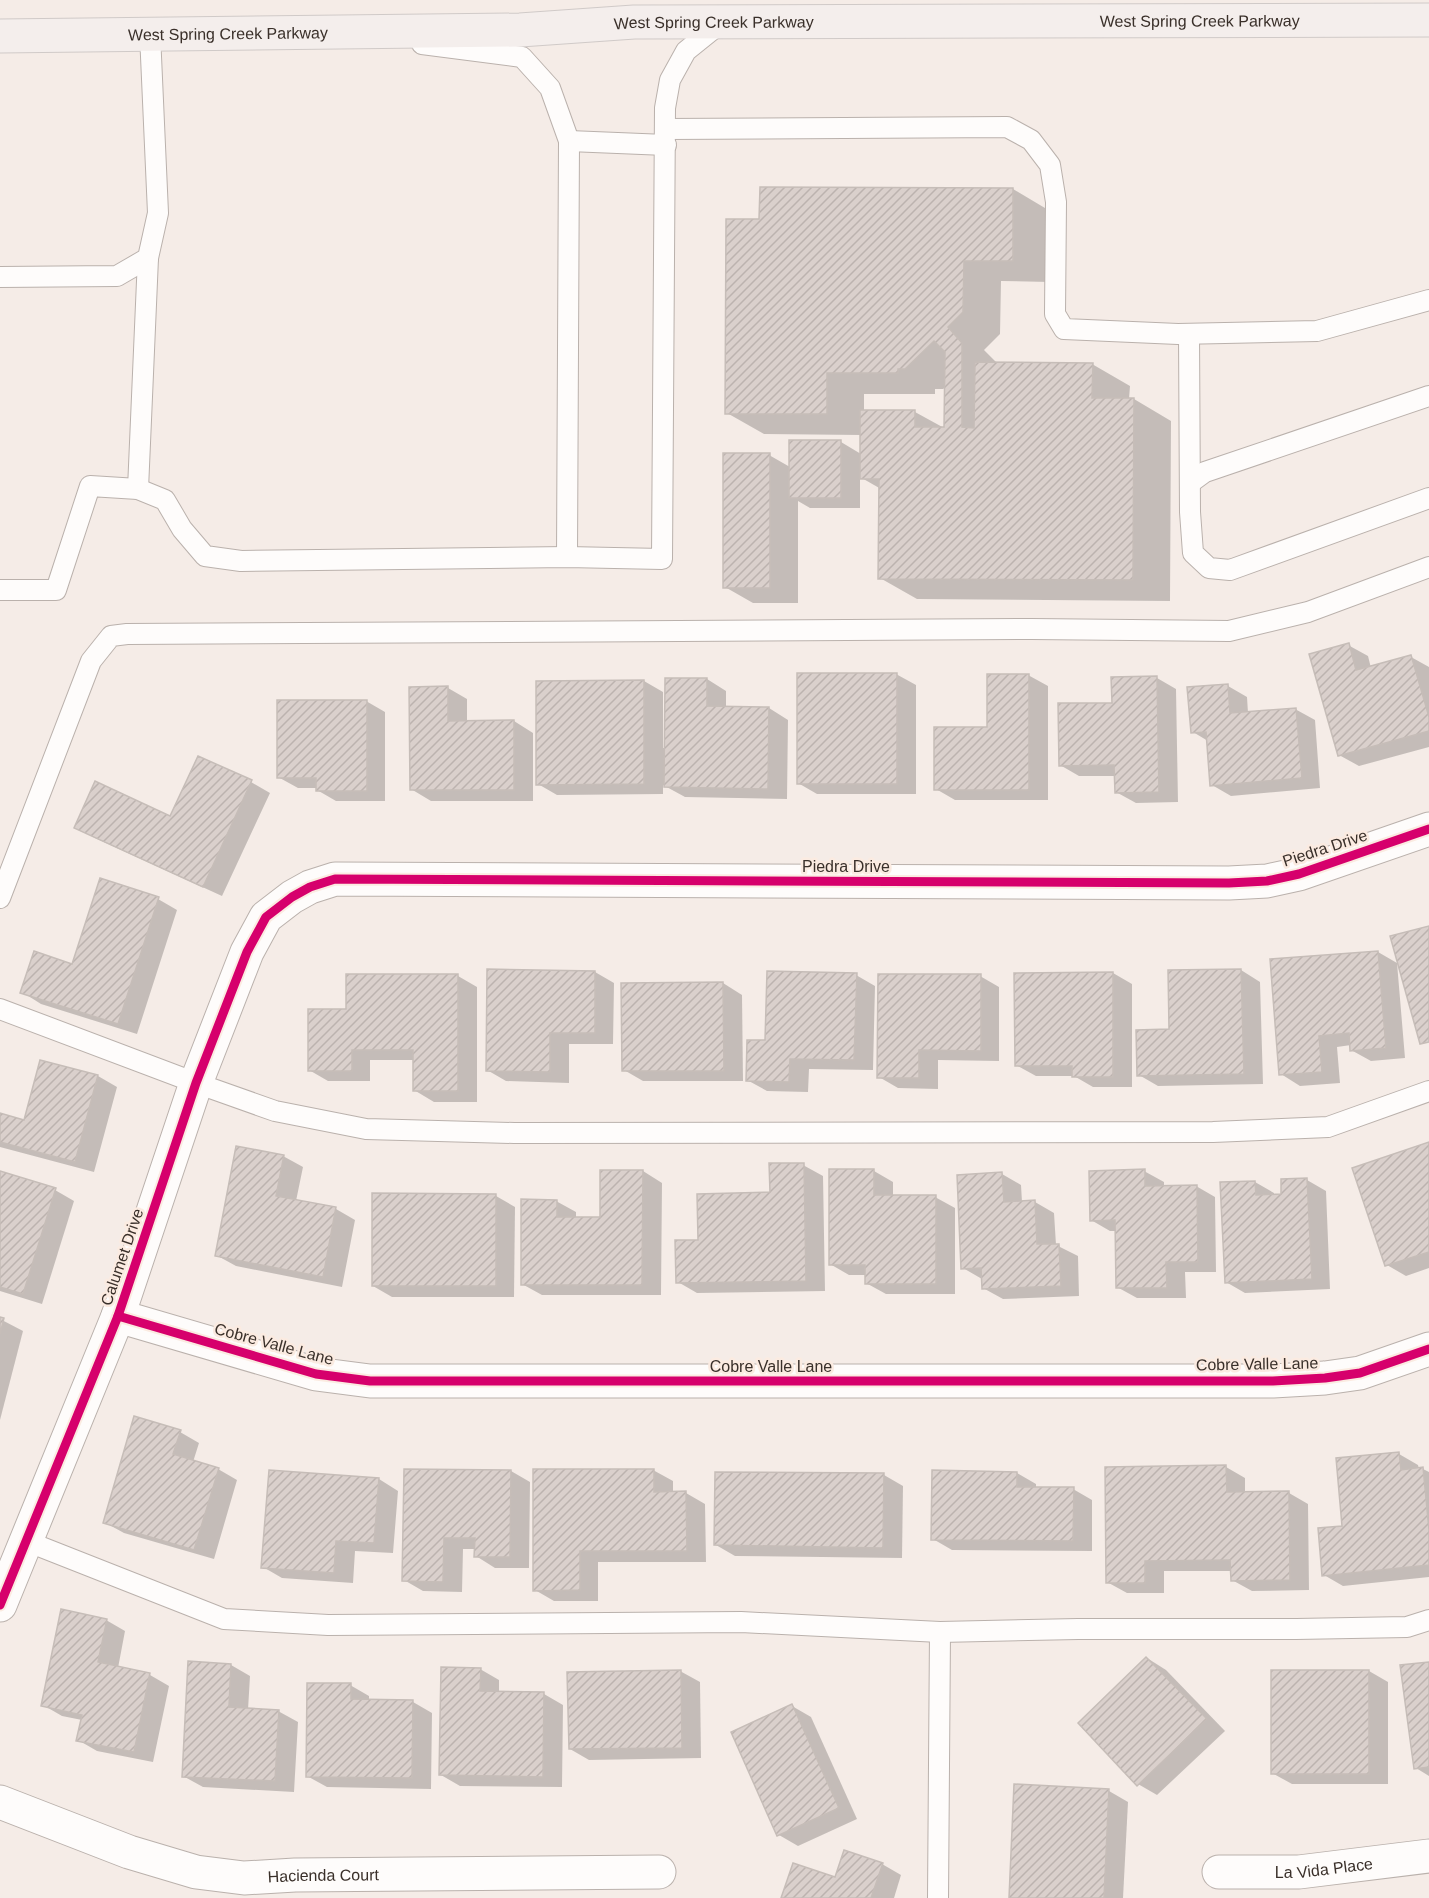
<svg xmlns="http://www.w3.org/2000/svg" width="1429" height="1898" font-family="Arial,sans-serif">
<defs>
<pattern id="building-hatch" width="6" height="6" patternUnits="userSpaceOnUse" patternTransform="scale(1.5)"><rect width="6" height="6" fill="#dad0cc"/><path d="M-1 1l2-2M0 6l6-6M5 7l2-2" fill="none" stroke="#bcb3af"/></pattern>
</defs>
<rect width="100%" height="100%" fill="#f5ece7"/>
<g fill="#0003" fill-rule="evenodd">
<path d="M1013,189L1050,211V282L1001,281L1000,334L984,350L997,363L1092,364L1130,386L1129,399H1134L1171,421L1170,601L917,599L880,578L881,489L860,477V508H810L798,501V603H753L725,587L769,455L790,467L841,442L861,454V435L764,434L727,413L761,220ZM946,387V429L915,412L864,411V394H935V389H943Z"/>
<path d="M1348,645L1368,656L1371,668L1411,657L1429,667V747L1359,766L1339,755Z"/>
<path d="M896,674L916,685V794H817L798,783Z"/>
<path d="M1028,675L1048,686V800H955L936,789L989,729Z"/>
<path d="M1157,678L1176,689L1178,802L1136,803L1116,792V776H1079L1060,765L1114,704Z"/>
<path d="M707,679L726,691V708H769L788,720L787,799L685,797L663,785V794L557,795L538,784L644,681L663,692V748H666Z"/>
<path d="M1228,686L1247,697L1248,713L1295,709L1315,720L1320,788L1231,796L1212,785L1208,741L1193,732Z"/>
<path d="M448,688L467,699V722L514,721L533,733V801H431L411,789Z"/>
<path d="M366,701L385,712V801H336L317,790V788H298L278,777Z"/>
<path d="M251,782L270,793L222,896L95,838L76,827L171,818Z"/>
<path d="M158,899L177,910L137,1034L41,1004L22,992L73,965Z"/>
<path d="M1378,952L1397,963L1405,1058L1371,1061L1351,1050V1045L1337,1047L1340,1083L1300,1086L1281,1074Z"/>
<path d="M1241,970L1260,982L1263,1084L1158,1086L1139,1075L1171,1031L1170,972Z"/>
<path d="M595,972L614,983L613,1044H569V1083L506,1081L487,1070Z"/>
<path d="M1113,973L1132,984V1087H1093L1074,1076H1036L1016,1065Z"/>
<path d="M856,975L875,986L873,1070L809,1069L808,1092L767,1091L747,1080L766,1042Z"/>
<path d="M458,976L477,987V1102H434L414,1090V1060H370V1081H328L309,1070L348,1010Z"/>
<path d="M980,976L999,987V1061L938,1060V1089L898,1088L879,1077Z"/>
<path d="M723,983L742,995L743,1081H643L624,1070Z"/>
<path d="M98,1076L117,1087L94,1172L0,1147V1115L25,1122Z"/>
<path d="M1429,1144V1268L1406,1276L1387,1265Z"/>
<path d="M283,1156L303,1167L296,1201L336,1209L355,1220L342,1287L236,1266L216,1255Z"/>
<path d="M803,1165L823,1176L825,1291L697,1293L678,1282L700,1241L771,1194Z"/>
<path d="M643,1171L662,1183L661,1295H542L522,1284L556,1201L576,1212V1218L602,1219Z"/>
<path d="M874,1171L893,1182V1197H935L955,1208V1294H886L866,1283V1275H849L830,1264Z"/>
<path d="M1144,1171L1164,1182V1187L1196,1186L1215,1197L1216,1272H1185L1186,1298H1137L1117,1287V1231H1110L1091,1220Z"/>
<path d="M0,1173L55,1190L74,1201L42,1304L0,1291Z"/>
<path d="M1002,1174L1021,1185L1022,1202H1035L1054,1213L1056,1245L1078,1256L1079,1296L1003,1299L983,1288L982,1279L963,1268Z"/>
<path d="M1307,1180L1326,1191L1330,1289L1245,1293L1226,1282L1255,1182L1274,1193V1196H1283Z"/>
<path d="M496,1196L515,1207L514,1297H392L373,1286Z"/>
<path d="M0,1319L23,1331L0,1420Z"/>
<path d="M180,1432L199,1443L193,1462L218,1469L237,1480L214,1559L124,1533L104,1522Z"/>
<path d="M1399,1454L1418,1465L1419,1469H1423L1429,1472V1577L1343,1586L1324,1575L1343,1527Z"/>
<path d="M1226,1467L1245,1478V1493H1289L1308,1504L1309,1590L1252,1591L1232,1580V1571H1164V1593H1127L1107,1582Z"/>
<path d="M406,1470L511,1471L530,1482L529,1568H495L476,1556V1549H463L462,1592L423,1591L404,1580Z"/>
<path d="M653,1470L673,1481V1493H686L705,1504L706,1562H598V1601H554L535,1590Z"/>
<path d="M1017,1473L1036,1484V1489H1073L1092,1500V1551L952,1550L933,1539Z"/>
<path d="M716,1474L884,1475L903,1486L902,1558L735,1556L716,1545Z"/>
<path d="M379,1479L398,1491L393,1553L355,1551L353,1583L282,1578L263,1567Z"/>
<path d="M106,1620L125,1631L118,1668L150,1675L169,1686L153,1762L97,1751L78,1740L82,1720L62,1716L43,1705Z"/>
<path d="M1147,1658L1166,1670L1225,1731L1157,1795L1138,1784Z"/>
<path d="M1429,1663V1776L1416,1768Z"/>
<path d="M231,1665L250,1676L248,1710L278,1711L298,1722L294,1792L203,1787L183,1776Z"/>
<path d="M480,1669L499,1680V1693L544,1694L563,1705L562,1787L460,1786L441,1775Z"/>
<path d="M680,1671L700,1682L701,1758L589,1760L570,1749Z"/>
<path d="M1272,1671H1369L1388,1682V1784H1292L1272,1773Z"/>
<path d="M350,1685L369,1696V1701L413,1702L432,1713L431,1789L327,1787L307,1776Z"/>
<path d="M792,1706L811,1717L857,1819L798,1846L779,1835Z"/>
<path d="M1109,1791L1128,1802L1123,1898H1010Z"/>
<path d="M882,1864L901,1875L894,1898H783Z"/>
</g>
<g fill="url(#building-hatch)" stroke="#c6bdb8" stroke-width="1.5">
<path d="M760,187L1013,188V261H964L963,312L948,327L962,343V427L974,428L975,362L1093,363L1092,398H1134L1133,580L878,579L879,479H860V410H915V427H944L945,352L934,341L905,369H898V373H827V414H725L726,219H759Z"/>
<rect x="789" y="440" width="52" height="58"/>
<rect x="723" y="453" width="47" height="135"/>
<path d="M1349,643L1356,670L1411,655L1429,717V731L1338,756L1309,654Z"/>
<rect x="797" y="673" width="100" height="111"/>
<path d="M987,674H1029V790H934V727H987Z"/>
<path d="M1157,676L1159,792L1115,793L1114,765L1059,766L1058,703H1112L1111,677Z"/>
<path d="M665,678H707V706L769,707L768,789L664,787Z"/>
<path d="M644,680V784L536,785V681Z"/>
<path d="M1228,684L1230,713L1296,708L1302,778L1210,786L1206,732L1191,733L1187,687Z"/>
<path d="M448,686V721L514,720V790H410L409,687Z"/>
<path d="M277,700H367V791H316V778H277Z"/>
<path d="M198,756L252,780L203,887L74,828L95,781L170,816Z"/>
<path d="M100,878L159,897L118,1024L20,993L34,951L72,964Z"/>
<path d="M1429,926V1042L1420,1044L1390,936Z"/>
<path d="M1378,951L1386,1048L1350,1051L1349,1033L1319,1036L1322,1072L1279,1075L1270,959Z"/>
<path d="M487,969L595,971V1033H550V1072L486,1071Z"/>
<path d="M1241,969L1244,1074L1137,1076L1136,1030L1169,1029L1168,970Z"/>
<path d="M767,971L857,973L854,1060L790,1059L789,1082L746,1081L747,1040H765Z"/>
<path d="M1113,972V1077H1072V1066H1015L1014,973Z"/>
<path d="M346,974H458V1091H413V1050H352V1071H308V1009H346Z"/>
<path d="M878,974H981V1051L919,1050V1078H877Z"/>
<path d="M723,982L724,1071H622L621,983Z"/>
<path d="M40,1060L98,1075L75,1162L0,1142V1113L24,1120Z"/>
<path d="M1429,1142V1252L1385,1266L1352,1168Z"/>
<path d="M236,1146L284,1155L276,1196L336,1207L323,1277L215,1256Z"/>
<path d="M769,1163H804L806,1281L676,1283L675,1240H698L697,1194L770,1192Z"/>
<path d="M829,1169H874V1195H936V1284H865V1265H829Z"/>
<path d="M1145,1169V1186L1197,1185L1198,1262H1166L1167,1288H1116L1115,1220L1090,1221L1089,1171Z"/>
<path d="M600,1170H643L642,1285H521V1199L557,1200V1217H600Z"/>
<path d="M0,1171L56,1188L23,1294L0,1287Z"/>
<path d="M1002,1172L1004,1202L1035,1200L1037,1244H1059L1061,1286L982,1289L981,1268L961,1269L957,1175Z"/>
<path d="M1307,1178L1312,1279L1225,1283L1220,1182L1255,1181L1256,1195L1281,1194V1179Z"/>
<path d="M372,1193L496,1194V1286H372Z"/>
<path d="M0,1317L4,1318L0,1334Z"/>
<path d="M134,1416L181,1430L173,1454L219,1468L194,1550L103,1523Z"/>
<path d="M1399,1452L1401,1470L1423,1467L1429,1530V1565L1322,1576L1318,1528L1342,1526L1336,1458Z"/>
<path d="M1226,1465L1227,1492L1289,1491L1290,1580L1231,1581L1230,1560L1145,1561V1583H1106L1105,1467Z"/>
<path d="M404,1469L511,1470L510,1557H474L475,1538H444L443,1582L402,1581Z"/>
<path d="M533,1469H654V1492L686,1491L687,1551H580V1590L533,1591Z"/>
<path d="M269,1470L379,1478L374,1543L336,1541L334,1573L261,1568Z"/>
<path d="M932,1470L1017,1472V1487H1074L1073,1541L931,1540Z"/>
<path d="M715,1472L884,1473L883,1548L714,1545Z"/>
<path d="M61,1609L107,1619L98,1662L150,1673L134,1752L76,1741L82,1715L41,1706Z"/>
<path d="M1146,1657L1207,1719L1137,1786L1078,1723Z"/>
<path d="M188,1661L231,1664L229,1707L279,1710L275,1781L182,1777Z"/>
<path d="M1429,1662V1767L1414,1769L1400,1665Z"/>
<path d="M441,1667L481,1668L480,1691L544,1692L543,1777L439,1775Z"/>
<path d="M681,1670L682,1748L569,1749L567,1672Z"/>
<rect x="1271" y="1670" width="98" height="104"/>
<path d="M307,1683H351V1699L413,1700L412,1778L306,1777Z"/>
<path d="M792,1704L839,1808L777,1836L731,1732Z"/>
<path d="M1014,1784L1109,1789L1104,1898H1009Z"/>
<path d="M844,1850L883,1863L871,1898H781L793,1863L835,1877Z"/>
</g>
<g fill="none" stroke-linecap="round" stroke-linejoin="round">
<defs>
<g id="lane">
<path d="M422,44L522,57L550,88L569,141L567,557"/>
<path d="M666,129L1007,127L1031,140L1050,165L1056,202L1055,314L1064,329L1178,334L1317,331L1429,300"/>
<path d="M569,141L666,145"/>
<path d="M0,277L117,276L148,258L158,213L150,34"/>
<path d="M1189,334L1190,512L1193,553L1209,568L1230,570L1429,498"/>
<path d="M1190,483L1205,472L1429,396"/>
<path d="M138,489L148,258"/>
<path d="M0,590H56L90,486L138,489L165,500L182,529L205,556L241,561L567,557L662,559L665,108L670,80L686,51L722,22"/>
<path d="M0,898L91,661L111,636L127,634L1032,629L1229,631L1308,612L1429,567"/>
<path d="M0,1009L196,1083L275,1111L366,1129L514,1133L1213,1132L1328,1127L1429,1091"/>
<path d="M26,1541L224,1619L328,1625L741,1622L940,1632L1078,1629H1296L1407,1627L1429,1620"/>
<path d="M938,1898L940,1632"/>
</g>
<g id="street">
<path d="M118,1316L316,1374L370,1381H1273L1325,1378L1360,1373L1429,1349"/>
<path d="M0,1605L118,1316L196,1083L247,952L266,917L292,897L310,887L335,879L1229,883L1267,881L1299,874L1429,829"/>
<path id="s1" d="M0,1802L129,1852L196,1872L244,1878L295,1875L659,1872"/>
<path id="s2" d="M1219,1872H1299L1429,1856"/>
</g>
<g id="primary">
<path id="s3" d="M0,36L520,30L634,22L1429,20"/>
</g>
</defs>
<use href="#lane" stroke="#bab1ac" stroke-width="22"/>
<use href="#street" stroke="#bab1ac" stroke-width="35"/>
<use href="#primary" stroke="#d0cac8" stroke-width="35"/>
<use href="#lane" stroke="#fefcfb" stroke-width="20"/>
<use href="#street" stroke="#fefcfb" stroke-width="33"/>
<use href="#primary" stroke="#f4eeec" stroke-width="33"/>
<defs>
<g id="cycleway">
<path d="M118,1316L316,1374L370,1381H1273L1325,1378L1360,1373L1429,1349"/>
<path d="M0,1605L118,1316L196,1083L247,952L266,917L292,897L310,887L335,879L1229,883L1267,881L1299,874L1429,829"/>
</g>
</defs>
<use href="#cycleway" stroke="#fbebe1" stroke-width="13"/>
<use href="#cycleway" stroke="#d6006c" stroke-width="9"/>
</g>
<g text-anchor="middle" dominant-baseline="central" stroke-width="5" stroke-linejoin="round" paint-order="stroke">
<g font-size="16" fill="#3a302a" stroke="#fbebe1">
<text stroke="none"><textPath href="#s3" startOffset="1200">West Spring Creek Parkway</textPath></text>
<text stroke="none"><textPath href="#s3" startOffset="714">West Spring Creek Parkway</textPath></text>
<text stroke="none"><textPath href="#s3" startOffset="228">West Spring Creek Parkway</textPath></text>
<text transform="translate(1325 848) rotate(-18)">Piedra Drive</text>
<text x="846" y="866">Piedra Drive</text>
<text transform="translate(122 1257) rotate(-71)">Calumet Drive</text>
<text transform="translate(274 1344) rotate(15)">Cobre Valle Lane</text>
<text transform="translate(1257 1364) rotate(-1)">Cobre Valle Lane</text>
<text x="771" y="1366">Cobre Valle Lane</text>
<text stroke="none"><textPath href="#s2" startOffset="105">La Vida Place</textPath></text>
<text stroke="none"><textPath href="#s1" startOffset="336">Hacienda Court</textPath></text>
</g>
</g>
</svg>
